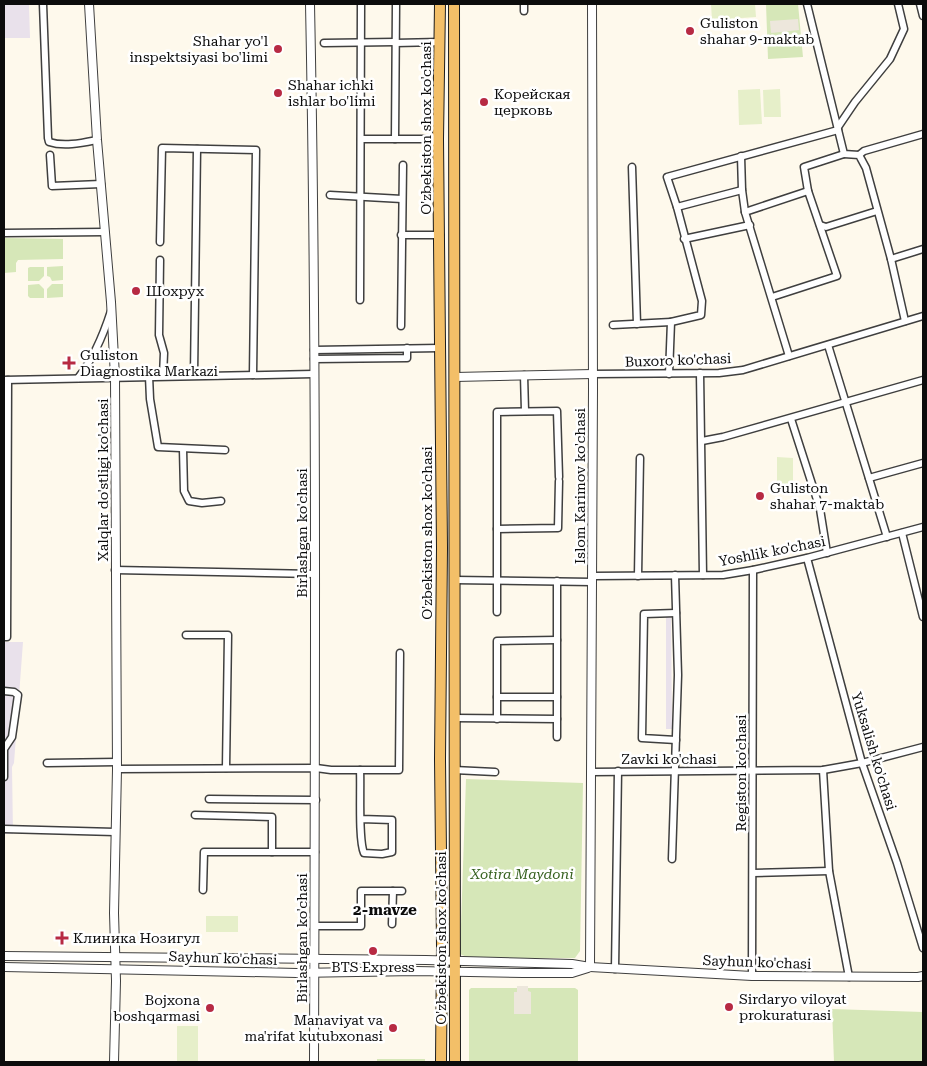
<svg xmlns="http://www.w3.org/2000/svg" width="927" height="1066" font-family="'Roboto Serif',serif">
<rect width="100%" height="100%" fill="#fef9ec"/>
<g fill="#e9e1eb">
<path d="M4,4H29L30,38H4Z"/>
<path d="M666,616H671L672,729H666Z"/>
<path d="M4,642H23L14,763L12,767L13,834H4Z"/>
</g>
<g fill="#d6e7b8">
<path d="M766,4H798L803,57L768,59Z"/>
<path d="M4,238L63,239V259L18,260L16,263V272L4,273Z"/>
<path d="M63,266V280L52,281L50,277L47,276V267Z"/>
<path d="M30,267H44V276L39,281H28V268Z"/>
<path d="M39,284L44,289V298H30L28,296V285Z"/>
<path d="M52,284H63V297L47,298V289Z"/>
<path d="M466,779L583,783L580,951L575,958H469L460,954Z"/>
<path d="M471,988H575L578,990V1062H469V990Z"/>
<path d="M832,1009L923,1012V1062H834Z"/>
<rect x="377" y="1059" width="48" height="3"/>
</g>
<g fill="#e6efc9">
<path d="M711,4H755L756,17L712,20Z"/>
<path d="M760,89L762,124L739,125L738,90Z"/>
<path d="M780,89L781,117H764L763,90Z"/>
<path d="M777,457L793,458V488H777Z"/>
<rect x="206" y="916" width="32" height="16"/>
<rect x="177" y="1026" width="21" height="36"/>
</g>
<g fill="#ede7dc">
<path d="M798,19L799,30L771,33L770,21Z"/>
<path d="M517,986H528V991L531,992V1014H514V992H517Z"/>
</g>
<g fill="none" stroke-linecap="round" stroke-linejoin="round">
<defs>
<g id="minor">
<path d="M43,4L48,138L49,142C64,147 82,143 97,140"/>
<path d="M807,4L844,154L859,155L866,168L891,259L905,321"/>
<path d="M920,4L923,16"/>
<path d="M524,11V4"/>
<path d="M324,43L395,42"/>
<path d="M395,43L440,42"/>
<path d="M838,127L855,102L890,59L904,29L898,4"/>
<path d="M361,139H438"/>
<path d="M395,139L396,4"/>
<path d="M50,155L52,186L101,184"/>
<path d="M859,155L864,151L923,134"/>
<path d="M741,156L742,190L745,212"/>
<path d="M632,167L637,324"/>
<path d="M330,195L402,199"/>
<path d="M677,207L742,190"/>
<path d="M820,225L826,227L877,211"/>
<path d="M4,233L105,232"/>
<path d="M401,235H440"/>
<path d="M684,239L750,225"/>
<path d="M160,242L162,148L256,150L253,375"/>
<path d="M891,259L923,249"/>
<path d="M160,260L159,335L164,353L163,376"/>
<path d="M772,297L837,276L808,191L804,167L844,154"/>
<path d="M360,300L361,4"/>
<path d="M613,325L671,322"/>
<path d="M401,326L403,165"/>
<path d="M828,345L887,537"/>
<path d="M314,350L440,348"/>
<path d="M789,356L745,212L808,191"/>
<path d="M314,359L407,358V348"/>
<path d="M700,373L703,575"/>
<path d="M593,374L719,373L743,370L923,316"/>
<path d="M669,374L671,322L701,315L702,301L677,207L667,177L838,130"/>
<path d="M194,375L197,149"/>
<path d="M524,375L525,411"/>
<path d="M149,376L150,399L158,447L225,450"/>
<path d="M78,378C94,358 103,336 111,311"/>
<path d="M4,380L314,374"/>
<path d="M791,419L820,509L827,553"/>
<path d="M702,441L723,437L923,380"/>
<path d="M183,449L184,491L189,501L202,503L221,501"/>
<path d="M869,478L923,463"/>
<path d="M497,529L558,528L559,481"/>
<path d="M902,533L923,617"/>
<path d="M807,558L862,763L897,863L923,948"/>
<path d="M115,570L314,574"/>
<path d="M593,576L723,575L753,570L807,558L923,527"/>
<path d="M638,576L640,458"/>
<path d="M454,580L592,582"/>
<path d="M497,612V412L557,411L559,477"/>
<path d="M186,635H228L226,768"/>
<path d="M4,637H7L8,380"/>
<path d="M4,691L14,692L18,695L12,737L4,749V777"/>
<path d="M497,697H557"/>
<path d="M454,718L557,719"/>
<path d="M497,719V641L557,640"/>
<path d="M557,737V581"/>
<path d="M676,740L642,738L644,614L676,613"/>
<path d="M47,763L117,762"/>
<path d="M117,769L316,768L331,770H399L400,653"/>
<path d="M360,770C361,787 358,840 364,853L382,854L392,852V820L361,819"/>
<path d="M454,770L495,772"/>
<path d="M823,770L829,871L849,977"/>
<path d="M591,772L823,770L862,763L923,747"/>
<path d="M209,799L316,800"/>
<path d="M195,815L272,817V852"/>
<path d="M4,829L115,832"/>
<path d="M672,859L678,675L675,575"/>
<path d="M753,873L829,871"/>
<path d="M203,890L204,852H315"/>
<path d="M392,924L393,891"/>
<path d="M315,926H361V891H402"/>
<path d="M615,969L618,771"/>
<path d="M752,976L753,570"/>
</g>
<g id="tertiary">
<path d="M89,4L97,140L111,302L115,377L117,769L114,913L116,981L114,1062"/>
<path d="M310,4C317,357 315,709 314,1062"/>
<path d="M455,377L593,374"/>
<path d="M4,956L426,960L572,964L590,967L752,976L918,977L923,976"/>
<path d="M4,967L297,973L416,971L523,973H572L588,968"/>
<path d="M590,967L593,389L592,4"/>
</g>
<g id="primary">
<path d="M440,4L438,139L442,548L440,759L442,946L441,1062"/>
<path d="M454,4L455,1062"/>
</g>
</defs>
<use href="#minor" stroke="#3f3f3f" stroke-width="9"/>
<use href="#tertiary" stroke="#3f3f3f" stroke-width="10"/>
<use href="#primary" stroke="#1d1d1d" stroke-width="12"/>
<use href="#minor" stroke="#fff" stroke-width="6"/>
<use href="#tertiary" stroke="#fff" stroke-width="8"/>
<use href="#primary" stroke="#f3bf68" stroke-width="10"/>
</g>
<g fill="#b72a43" stroke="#fff" stroke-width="2">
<circle cx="690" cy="31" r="5"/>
<circle cx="278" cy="49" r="5"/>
<circle cx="278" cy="93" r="5"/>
<circle cx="484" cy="102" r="5"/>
<circle cx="136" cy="291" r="5"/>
<path d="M66.5 355.5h5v5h5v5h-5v5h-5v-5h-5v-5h5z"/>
<circle cx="760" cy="496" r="5"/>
<path d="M59.5 930.5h5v5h5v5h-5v5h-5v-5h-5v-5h5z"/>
<circle cx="373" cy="951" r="5"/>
<circle cx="729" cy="1007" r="5"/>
<circle cx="210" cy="1008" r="5"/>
<circle cx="393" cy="1028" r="5"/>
</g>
<g text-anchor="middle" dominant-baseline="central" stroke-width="5" stroke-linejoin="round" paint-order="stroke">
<g font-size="14" fill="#0c0c0c" stroke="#fff" text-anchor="start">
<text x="700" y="23">Guliston<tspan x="700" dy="16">shahar 9-maktab</tspan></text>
<text x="268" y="41" text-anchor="end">Shahar yo'l<tspan x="268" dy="16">inspektsiyasi bo'limi</tspan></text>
<text x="288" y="85">Shahar ichki<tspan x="288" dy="16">ishlar bo'limi</tspan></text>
<text x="494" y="94">Корейская<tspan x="494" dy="16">церковь</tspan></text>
<text x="146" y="291">Шохрух</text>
<text x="80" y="355">Guliston<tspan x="80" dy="16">Diagnostika Markazi</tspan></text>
<text x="770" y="488">Guliston<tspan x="770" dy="16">shahar 7-maktab</tspan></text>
<text x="73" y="938">Клиника Нозигул</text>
<text x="373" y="967" text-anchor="middle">BTS Express</text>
<text x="739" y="999">Sirdaryo viloyat<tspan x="739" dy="16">prokuraturasi</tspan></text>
<text x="200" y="1000" text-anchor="end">Bojxona<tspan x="200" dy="16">boshqarmasi</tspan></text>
<text x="383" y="1020" text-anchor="end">Manaviyat va<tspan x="383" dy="16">ma'rifat kutubxonasi</tspan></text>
</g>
<g font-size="14" fill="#0c0c0c" stroke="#fff">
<text transform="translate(426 128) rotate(-90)">O'zbekiston shox ko'chasi</text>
<text transform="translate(678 360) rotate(-2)">Buxoro ko'chasi</text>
<text transform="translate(103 480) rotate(-90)">Xalqlar do'stligi ko'chasi</text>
<text transform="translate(580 486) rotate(-90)">Islom Karimov ko'chasi</text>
<text transform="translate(302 533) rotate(-90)">Birlashgan ko'chasi</text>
<text transform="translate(427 533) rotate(-90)">O'zbekiston shox ko'chasi</text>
<text transform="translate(772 551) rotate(-11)">Yoshlik ko'chasi</text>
<text transform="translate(874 751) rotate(73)">Yuksalish ko'chasi</text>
<text x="669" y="759">Zavki ko'chasi</text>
<text transform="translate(741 773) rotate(-90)">Registon ko'chasi</text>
<text transform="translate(302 938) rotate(-90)">Birlashgan ko'chasi</text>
<text transform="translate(441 938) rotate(-90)">O'zbekiston shox ko'chasi</text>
<text transform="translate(223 958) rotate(2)">Sayhun ko'chasi</text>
<text transform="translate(757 962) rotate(2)">Sayhun ko'chasi</text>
</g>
<g font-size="14" font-style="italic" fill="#36611f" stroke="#fff">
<text x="522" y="874">Xotira Maydoni</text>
</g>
<g font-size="15" font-weight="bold" fill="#0c0c0c" stroke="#fff">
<text x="385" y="910">2-mavze</text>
</g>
</g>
<rect width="927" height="1066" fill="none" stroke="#0c0c0c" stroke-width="10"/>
</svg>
